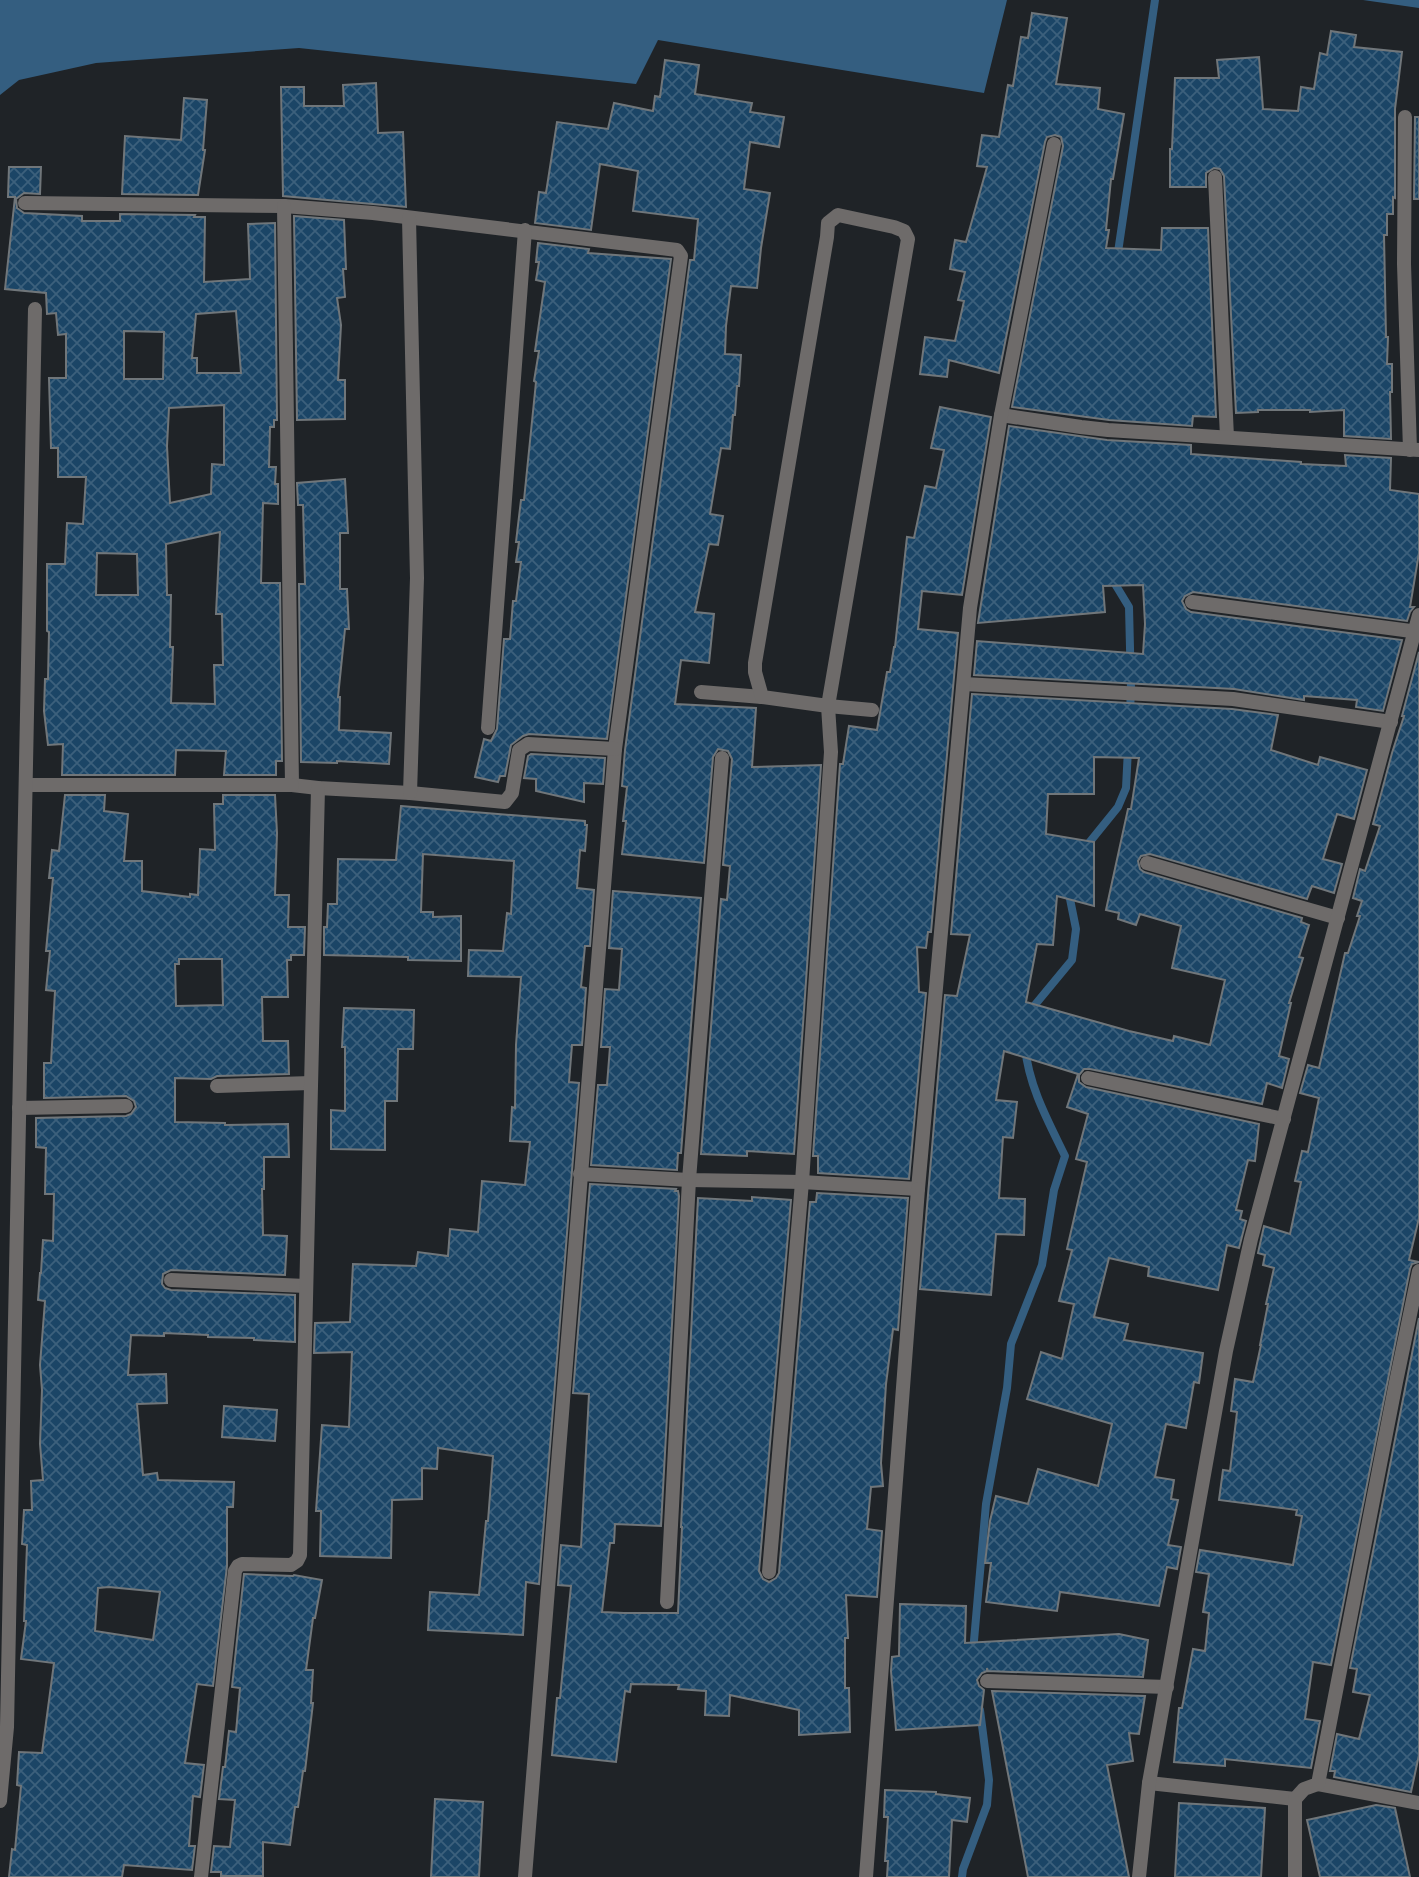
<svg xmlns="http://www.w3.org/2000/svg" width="1419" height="1877" font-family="'Nunito Sans',sans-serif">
<defs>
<pattern id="building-cross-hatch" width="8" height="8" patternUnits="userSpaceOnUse" patternTransform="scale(1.75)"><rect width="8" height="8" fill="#1b4566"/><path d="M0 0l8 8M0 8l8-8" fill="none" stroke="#3c607c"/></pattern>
</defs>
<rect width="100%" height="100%" fill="#1f2327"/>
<g fill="#345e80">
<path d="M0,0H1007L984,93L658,40L636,84L299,48L96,63L19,80L0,95Z"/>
<path d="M1363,0H1419V8Z"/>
</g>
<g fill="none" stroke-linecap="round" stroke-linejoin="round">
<g stroke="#345e80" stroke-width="8">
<path d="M1117,259L1155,0"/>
<path d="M1112,579L1129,607L1131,689L1130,712"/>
<path d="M1084,849L1118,807L1126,788L1128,749"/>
<path d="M1032,1011L1034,1006L1072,960L1076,929L1068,889"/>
<path d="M973,1652L986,1504L1007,1388L1011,1344L1042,1265L1054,1190L1065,1156C1048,1121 1029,1087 1025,1047"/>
<path d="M962,1877L963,1869L987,1805L989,1780L980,1710"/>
</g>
</g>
<g fill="url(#building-cross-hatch)" stroke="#70767a" stroke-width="2" fill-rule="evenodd">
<path d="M1032,13L1067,18L1056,84L1100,88L1098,109L1124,114L1113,179H1111L1106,230H1109L1106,248L1161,250L1162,228H1208L1216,417L1193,416L1192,426L1109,420L1012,407L1063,146L1061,137L1055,135L1047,137L1045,142L999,373L949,360L947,377L920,374L925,337L955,341L964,301L958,300L965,272L950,269L955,240L966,242L987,167L977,166L982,135L999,137L1008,85L1013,86L1021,37L1028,38Z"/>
<path d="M1331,31L1356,35L1354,47L1402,52L1395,109V198L1393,197V214H1387V235H1384L1386,337H1388L1387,364H1392V392H1390L1391,439L1344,436V410L1310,412V410H1258V412L1236,413L1224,176L1220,169L1214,168L1206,173V187H1170V149H1172L1175,78H1219L1217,60L1259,57L1263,109L1298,111L1301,87L1314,89L1320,53L1327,55Z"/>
<path d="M665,60L699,65L695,94L752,103L750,112L784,117L779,147L750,142L744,189L770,193L761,248L757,288L731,286L726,326L725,354L741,355L739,386H737L735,415H733L730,449L721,448L710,514L723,516L718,545L709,544L695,612L714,614L709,663L681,660L675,704L756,708L752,767L821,765L794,1154L747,1151V1156L701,1154L721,899L727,900L730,866L723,865L732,759L728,751L718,749L713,757L704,863L622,854L626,821H623L627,787L622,786L625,750L690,260H694L698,219L633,211L638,171L600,164L591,230L535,223L539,192L546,193L557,122L608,129L614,103L653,111L655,96L660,97Z"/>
<path d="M376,83L378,133L403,132L406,207L283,196L281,87H304V106H344L343,85Z"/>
<path d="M184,98L207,100L203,150H205L198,195L122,194L125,136L181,140Z"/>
<path d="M1415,117H1419V199H1414Z"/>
<path d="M9,167H41L40,194L24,193L16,199L17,208L24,213L82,216V221H120V214L195,215L194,217H205L204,282L250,279L248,224L275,223L277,420H274V427H270L269,467H276L275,484H278V504L263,503L261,583H280L282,761H276V775H224L226,751L176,750L175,775H62L63,744L48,745L44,711L45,679H48L49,632L47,631V564H65L67,523L83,524L86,477H58V448H51L49,378H66V334L58,335L56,313L47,314L46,293L5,289L15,197H8ZM236,311L241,373H197V358H192L196,314ZM124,331L164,332L163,379H124ZM224,405V465L212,464L211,494L170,503L167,446L169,408ZM220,532L216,614H222L223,665H214L215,704L171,703L173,647H170L171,595H167L166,544ZM97,553L137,554L138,595H96Z"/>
<path d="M294,216L344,220L346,269H343L345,297L337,298L341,325L338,380H345V419L297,420Z"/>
<path d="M538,243L589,249L588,253L671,259L607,739L529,734L523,736L511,745L505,776H500L498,782L475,777L484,739L491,741L497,729L504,639H510L513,601H516L521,562H516L519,542H516L521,500H524L536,382L534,381L539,351H535L545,282L536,280L539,262H536Z"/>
<path d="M940,407L991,417L962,595L922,591L918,629L958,633L931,932H928L926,948L917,947L919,992L926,993L909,1179L818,1173V1156H813L840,764H843L849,726L877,730L887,672H890L894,647H895L907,537L914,538L925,486L936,488L944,450L931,448Z"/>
<path d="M1009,426L1107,440L1191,445V454L1301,462V464L1346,466L1345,455L1391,458L1390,490L1419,494V553L1410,607H1414L1410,612L1407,621L1193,592L1185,596L1182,601L1186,609L1191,612L1402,640L1383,711L1356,707L1357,700L1304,696V700L1234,689L974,675L977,641L1143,654L1145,624L1143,585L1103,586L1105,612L978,623Z"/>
<path d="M345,479L348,533H340V589H347L349,629H345L338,697H340L339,730L391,733L389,764L337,761V763L301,762L299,584H305L303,505H298L297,483Z"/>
<path d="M1419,652V1218L1409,1260L1419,1262L1412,1264L1410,1269L1331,1665L1313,1662L1305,1719L1320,1721L1311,1768L1225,1759V1766L1174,1762L1179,1708H1182L1193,1649L1205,1651L1209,1613L1203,1612L1209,1574L1196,1572L1200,1550L1293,1565L1302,1516L1296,1515L1297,1510L1219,1500L1223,1470L1230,1471L1237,1412L1231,1411L1235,1379L1253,1382L1261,1345H1260L1268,1304H1266L1274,1268L1263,1265L1265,1255L1258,1253L1264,1226L1290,1234L1301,1182L1295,1181L1302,1151L1308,1152L1319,1098L1300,1093L1308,1065L1319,1068L1345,953H1348L1360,916H1357L1362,901L1353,898L1360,869L1365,871L1380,826L1373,824L1392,753L1404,716H1402Z"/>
<path d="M972,694L1232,709L1278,715L1271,750L1318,765L1320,757L1367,770L1354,819L1337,814L1323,859L1342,864L1334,893L1312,886L1307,899L1150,854L1141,856L1138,861L1140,869L1144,872L1302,918L1301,922L1309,925L1299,957L1303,958L1289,1003H1291L1279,1056L1289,1059L1282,1088L1267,1083L1262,1104L1090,1069H1084L1079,1075V1082L1086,1087L1259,1124L1255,1161L1248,1160L1236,1210L1242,1211L1240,1219L1246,1221L1239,1248L1227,1245L1218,1290L1148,1276L1149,1267L1109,1258L1094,1317L1128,1324L1124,1340L1203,1353L1199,1383L1194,1382L1186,1428L1166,1424L1155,1477L1174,1480L1171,1499L1178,1500L1168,1545L1181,1547L1177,1569L1167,1567L1159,1606L1060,1592L1057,1611L986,1602L991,1563H985L990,1521L996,1496L1028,1504L1038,1469L1098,1486L1112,1424L1027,1399L1041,1352L1062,1359L1074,1304L1059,1301L1072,1250L1067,1249L1087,1162L1076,1159L1088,1114L1067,1107L1078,1074L1004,1051L996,1100L1017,1102L1013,1138L1003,1137L999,1198L1025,1199L1024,1235L996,1234L991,1295L920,1289L945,995L957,996L970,935L951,934ZM1094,757L1139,758L1131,809H1128L1106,910L1119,913L1118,919L1136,925L1140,914L1181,926L1172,968L1225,980L1210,1045L1174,1036L1173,1041L1129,1031L1026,1002L1037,944L1053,945L1057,896L1094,906V842L1046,834L1048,794H1094Z"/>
<path d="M531,754L605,758L603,784L584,783V802L536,791V779L524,778L528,756Z"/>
<path d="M65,795H105L104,811L128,814L124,861H142V891L190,897V894L198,895L200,849L215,850L214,804H223V795H275L277,833L275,895H289L288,927H305L304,955H291V960H287L288,997H262L263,1041H288L289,1074L217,1076L211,1079L175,1078V1122L225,1123V1125L288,1124L289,1157H264V1189H262L263,1235L287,1236L285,1275L171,1270L163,1274L162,1284L165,1288L171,1290L295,1295V1342L254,1340V1338L208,1337V1335L164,1333V1336L131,1335L128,1375L166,1374L167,1403L137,1404L143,1475L157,1473L158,1480L234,1482L233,1507H227V1566L213,1686L197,1684L185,1763L204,1765L200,1797L193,1796L189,1846H195L192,1870L124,1865L122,1877H9L12,1849L15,1850L21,1786L17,1785L19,1752L42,1753L54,1663L21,1659L26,1621H24L27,1545L22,1544L24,1510H32L31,1481L43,1480L40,1444L42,1390L40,1365L45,1301L38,1300L40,1273H41L43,1240L53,1241L54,1194H45L46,1148L36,1147V1118L126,1116L131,1114L136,1107L134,1101L126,1096L44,1098V1063H51L55,991L46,990L50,951H46L53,878H49L52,850L59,851ZM179,959H222L223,1005L176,1006L175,964H179ZM109,1587L160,1592L153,1640L95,1631L98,1588Z"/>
<path d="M401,806L585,821V825H587L585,851L580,850L577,888L594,890L590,946H585L581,987L586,988L582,1045H572L569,1082L579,1083L539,1584L526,1582L523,1635L428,1630L430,1592L479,1595L486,1521H488L493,1456L438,1448L437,1469L422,1468V1499L392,1500L391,1558L320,1556L321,1511H316L322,1425L349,1427L352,1352L314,1353L315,1323L350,1322L353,1264L416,1266L418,1252L448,1256L450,1229L478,1232L482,1181L525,1185L530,1142L510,1141L512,1107L515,1108L516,1045L521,977L468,976L469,950L503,951L507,913L511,914L514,861L423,854L421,912H433V917L461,916V961L408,960V957L324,955V927H327L328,904H337L338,859L396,860Z"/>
<path d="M613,891L701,898L681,1153H678L677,1170L591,1165L598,1085H607L610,1047H601L605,989L619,990L622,949L609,948Z"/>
<path d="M344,1008L414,1010L413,1049H398L397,1101H385V1150L331,1149V1110L345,1111V1047H342Z"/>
<path d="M590,1184L676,1189L675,1191H678L679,1196L661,1526L615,1524L614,1543H610L602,1612L624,1613H678L682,1527H681L698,1198L752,1201V1197L791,1200L759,1571L763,1579L769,1582L776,1578L779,1573L810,1202H816L817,1193L908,1198L898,1330L893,1329L886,1384L881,1463L883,1486L871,1487L867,1529L882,1531L877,1597L846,1595L848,1638H845V1688H849L850,1732L799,1735V1710L730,1695L729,1716L705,1715L706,1691L678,1689L679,1685L631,1684L630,1692L625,1691L616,1762L552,1755L557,1698H560L571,1586L558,1585L561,1545L581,1547L589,1394L573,1393Z"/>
<path d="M1419,1318V1755L1411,1792L1334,1777L1335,1771H1330L1337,1734L1359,1739L1370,1695L1353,1692L1357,1669L1350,1668Z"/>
<path d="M224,1406L277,1410L275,1441L222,1437Z"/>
<path d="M244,1574L293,1576L294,1575L322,1580L315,1618H313L306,1670H313L311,1703H313L305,1771H303L298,1807H295L290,1845L263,1842V1876H221V1872H211L214,1846L230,1847L235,1800L219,1799L223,1767H225L229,1731L236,1732L240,1688L232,1687Z"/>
<path d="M900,1604L966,1606L965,1643L1119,1634L1148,1640L1143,1677L988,1671L987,1668V1671L982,1673L977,1680L979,1686L984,1690L980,1725L896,1730L891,1671L892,1657L899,1656Z"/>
<path d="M992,1691L1145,1696L1139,1734L1129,1733L1133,1761L1107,1765L1129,1877H1028Z"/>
<path d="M885,1790L936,1792V1794L970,1798L967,1822L952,1820L949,1877H887L888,1861H885L888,1817H884Z"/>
<path d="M435,1799L483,1802L479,1877H431Z"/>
<path d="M1179,1803L1265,1808L1261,1877H1175Z"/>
<path d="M1376,1805L1395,1808L1410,1877H1320L1307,1820Z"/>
</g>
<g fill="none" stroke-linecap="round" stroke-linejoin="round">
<g stroke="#6e6b6a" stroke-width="14">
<path d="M1405,117L1404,264L1410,450"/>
<path d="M1215,177L1227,437"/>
<path d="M25,203L284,206L373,213L677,250L681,256L615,749L525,1877"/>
<path d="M284,206L292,785L318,788L410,793L505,802L512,793L519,750L528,744L615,749"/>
<path d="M409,218L417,578L410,793"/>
<path d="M1001,415L1081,427L1108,430L1419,450"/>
<path d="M1192,602L1419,632"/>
<path d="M964,684L1233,699L1391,722"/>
<path d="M701,692L762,697"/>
<path d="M488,728L525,230"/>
<path d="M26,785H292"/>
<path d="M1147,863L1338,918"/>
<path d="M1088,1078L1284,1119"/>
<path d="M217,1086L311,1083"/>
<path d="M19,1108L126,1106"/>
<path d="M580,1174L689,1180L802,1182L918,1189L970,608L1001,415L1054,144"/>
<path d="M171,1280L306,1286"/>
<path d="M769,1572L802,1182L831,752L828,706L908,239L904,231L894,227L838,215L828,223L827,237L755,663V672L762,697L828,706L872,710"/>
<path d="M667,1602L689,1180L722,758"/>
<path d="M987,1681L1167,1687"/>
<path d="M1149,1783L1295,1799"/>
<path d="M1318,1784L1419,1803"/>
<path d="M0,1801L7,1727L35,309"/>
<path d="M201,1877L235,1571L238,1566L242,1564L291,1565L297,1561L300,1555L318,788"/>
<path d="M866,1877L918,1189"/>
<path d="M1139,1877L1149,1783L1226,1351L1251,1239L1419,615"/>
<path d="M1295,1877V1799L1304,1789L1318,1784L1396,1382L1419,1271"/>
</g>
</g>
</svg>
